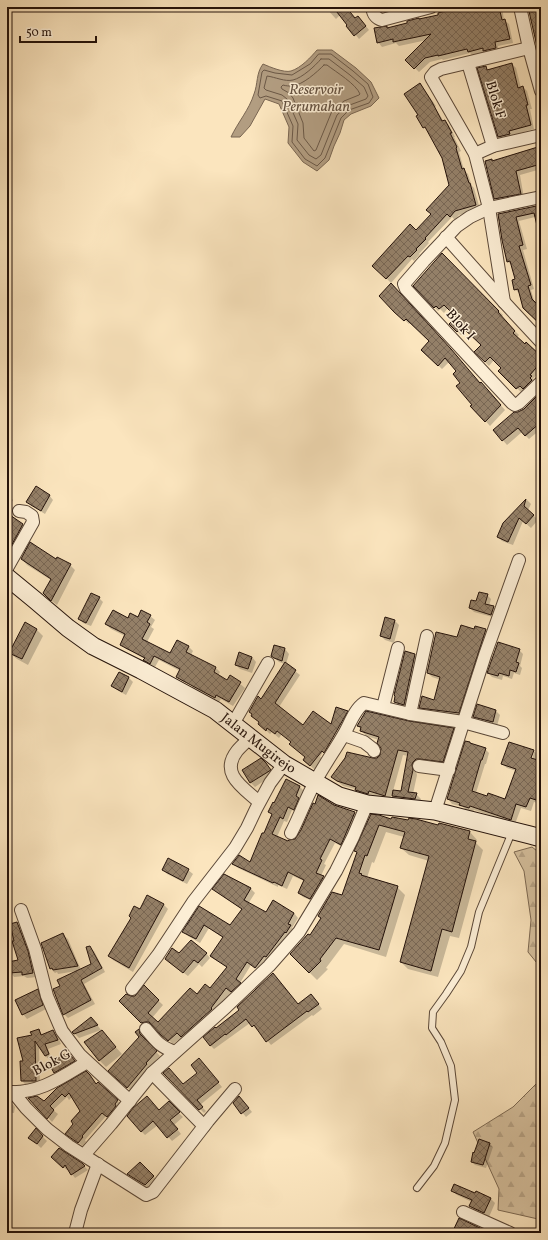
<svg xmlns="http://www.w3.org/2000/svg" width="548" height="1240" font-family="Vollkorn,serif">
<defs>
<pattern id="forest-firs" width="22" height="20" patternUnits="userSpaceOnUse"><rect width="22" height="20" fill="#d6c19f"/><path d="M5 1l3.5 6h-7zM16 11l3.5 6h-7z" fill="#b8a588"/></pattern>
<pattern id="building-cross-hatch" width="8" height="8" patternUnits="userSpaceOnUse"><rect width="8" height="8" fill="#948068"/><path d="M0 0l8 8M0 8l8-8" fill="none" stroke="#796754"/></pattern>
</defs>
<rect width="100%" height="100%" fill="#fbe5be"/>
<filter id="stains"><feTurbulence type="fractalNoise" baseFrequency=".005" numOctaves="4"/><feColorMatrix values="0 0 0 0 .2 0 0 0 0 .09 0 0 0 0 .02 0 0 0 .5 -.17"/></filter>
<radialGradient id="worn" r=".72"><stop offset=".6" stop-color="#630" stop-opacity="0"/><stop offset="1" stop-color="#630" stop-opacity=".3"/></radialGradient>
<g fill="url(#forest-firs)" stroke="#7d6a54">
<path d="M532,847L541,854V968L528,952L531,920L524,871L514,852Z"/>
<path d="M541,1079V1218L538,1219L498,1210L499,1189L473,1132L513,1107Z"/>
</g>
<path fill="#b29d81" stroke="#796551" d="M317,50H332L356,68L371,82L379,98L371,106L351,114L344,120L340,133L334,146L329,160L317,171L303,162L288,143L289,127L279,104L265,99L250,126L240,137H231C238,122 249,110 254,94C258,84 256,73 263,64C270,67 284,73 291,71C301,68 311,57 317,50Z"/>
<g fill="#0003" fill-rule="evenodd">
<path d="M325,7H345L355,19L362,21L369,30L359,39L340,15L336,19Z"/>
<path d="M453,7H502L504,20L509,24L513,43L498,46L499,52L473,56L470,53L443,60L442,59L430,62L419,72L407,60L427,40L399,46L396,43L382,47L378,42L387,28L388,29L440,16L454,10Z"/>
<path d="M512,64L516,68L521,88L523,87L527,91L532,109H530L534,129L513,135L514,138L503,141L499,137L485,67L489,70Z"/>
<path d="M420,85L424,89L436,106L435,107L444,122L445,121L449,125L455,137H454L461,151L459,152L464,170L468,174L472,186L474,188L480,209L459,215L455,220L452,217L428,242L429,243L419,254H420L414,261L412,259L391,283L374,266L416,231L432,214L450,185L443,158L428,131L424,127L419,115Z"/>
<path d="M541,147V169L520,175L524,198L500,203L495,199L492,161Z"/>
<path d="M541,206V226L535,217L519,221L527,249L523,250L534,289L531,290L535,304L541,309V327L534,319L535,318L519,293L515,289L516,280L512,265L508,262L503,240L499,215Z"/>
<path d="M442,254L503,315L501,317L519,335L517,337L541,357V370L533,379L537,383L527,392L524,389L521,392L500,371L502,368L494,360L489,366L485,362L476,352L482,345L466,330L461,335L450,324L458,317L448,308L444,313L440,309L438,311L414,286Z"/>
<path d="M381,296L480,384L481,383L505,410L490,426L472,406L473,405L462,383L457,371L449,362L442,369L422,350L430,341L410,323L409,324L400,316Z"/>
<path d="M541,394V429L529,439L522,432L507,445L494,430L525,409Z"/>
<path d="M7,495L13,500L7,511Z"/>
<path d="M49,495L53,500L45,514L32,506L28,502Z"/>
<path d="M527,500L531,504L528,510L538,520L531,528L523,521L513,545L502,541L498,537L503,524Z"/>
<path d="M7,514L23,525L28,530L14,554L7,549Z"/>
<path d="M22,559L56,560L70,565L75,570L57,605L49,599L51,580L27,565Z"/>
<path d="M487,595L491,599L489,606L494,607L498,612L496,618L474,612L470,608Z"/>
<path d="M99,598L103,602L91,626L83,623L79,618Z"/>
<path d="M150,616L155,620L151,627L154,629L147,642L170,655L177,641L189,647L193,651L191,655L216,668L220,672L218,676L228,681L231,676L245,688L233,706L221,699L219,702L194,689L191,685L182,681L177,676L180,671L159,660L155,667L149,664L145,659L126,649L121,644L125,636L111,629L106,624L128,619H138Z"/>
<path d="M386,619L395,621L399,625L394,643L385,640L381,636Z"/>
<path d="M25,624L37,630L43,636L28,665L17,659L10,653Z"/>
<path d="M476,627L486,630L490,635L463,717L425,712L420,707L435,701L441,680L432,677L428,673L458,639L475,630Z"/>
<path d="M275,646L285,649L289,654L286,664L300,675L279,707L303,727L314,712L332,725L336,709L347,712L351,716L328,756L326,755L315,770L304,760L306,758L291,744L292,742L282,734L279,738L272,732L270,734L259,724L260,723L252,715H253L250,712L258,698L261,700L285,664L279,662L272,656ZM345,713H348L322,758L320,757Z"/>
<path d="M519,650L523,654L520,666L522,668L520,675L514,673L512,679L503,676L502,680L492,677L488,673Z"/>
<path d="M406,652L415,655L419,659L408,708L399,706L395,702Z"/>
<path d="M240,653L252,657L256,662L252,673L240,669L236,665Z"/>
<path d="M119,673L129,678L133,682L126,695L117,690L113,686Z"/>
<path d="M496,711L500,715L497,726L478,721L474,716Z"/>
<path d="M409,722L453,729L458,734L448,766L416,771L417,775L413,794H416L421,799L420,803L397,801L391,795L390,800L374,796L373,798L361,795L355,789L343,786L332,777L365,758L377,759L381,755L383,751L379,740L366,736L358,726ZM403,755L408,756L402,792L393,791Z"/>
<path d="M470,743L472,745L485,749L489,753L486,764H485L476,793L487,797L505,800L516,771L507,768L502,764L534,751L538,755L536,760L541,762L540,804L534,802L531,811L521,808L515,824L474,810L473,812L465,809L463,807L452,804L448,799ZM532,752H534L531,763L529,762Z"/>
<path d="M265,763L274,774L255,787L251,783L243,771Z"/>
<path d="M286,781L300,787L304,791L298,813L292,810L287,822L284,821L277,837L289,843L296,840L334,806L355,813L359,817L345,848L335,843L324,864L326,865L321,876L327,881L315,902L303,897L299,893L304,881L293,876L287,889L278,885V887L238,868L233,864H250L273,815L269,812L275,804Z"/>
<path d="M371,816L392,821L470,832L477,840L476,843L483,850L459,938L450,936L438,977L408,969L401,962L429,861L409,855L401,848L404,837L386,832L374,863L372,862L367,878L397,887L405,895L386,957L344,944L326,968L328,969L317,980L291,954L310,936L343,897L358,853L356,851Z"/>
<path d="M163,870H188L193,874L187,884L167,874Z"/>
<path d="M225,875L251,889L255,893L248,904L267,914L294,913L298,918L292,928L294,930L260,972L251,965L240,983L244,988L236,996L231,992L215,1013L186,1041L182,1037L173,1044L154,1026L150,1025L147,1027L120,1001L130,997H136L144,987L163,1005L152,1018L158,1023L197,996L210,989L227,968L211,956L223,938L209,928L200,943L188,936L184,931L199,908L231,926L243,910L218,893L214,889Z"/>
<path d="M148,896L164,905L168,909L133,972L113,960L109,956L140,910Z"/>
<path d="M17,923L21,928L32,956L37,977L27,978L24,976L14,977L10,972L19,961L15,941Z"/>
<path d="M63,935L68,939L81,970L92,964L89,947L94,951L105,972L84,984L95,1004L68,1018L64,1014L61,987L77,971L58,974L57,972L55,973L51,969L42,943Z"/>
<path d="M206,953L210,958L202,967L199,964L188,976L170,963Z"/>
<path d="M37,991L42,995L46,1009L27,1019L23,1014Z"/>
<path d="M315,999L322,1009L313,1016L312,1015L271,1045L258,1029L257,1030L250,1023L214,1049L210,1045L216,1029L240,1010L298,1005Z"/>
<path d="M7,1022L10,1025V1037H7Z"/>
<path d="M95,1022L101,1030L79,1038L73,1032Z"/>
<path d="M38,1030L43,1035L53,1031L57,1035L61,1044L48,1049L52,1059L50,1060L45,1056L39,1045L40,1084L26,1085L22,1081L24,1062L33,1035Z"/>
<path d="M139,1030L142,1033L144,1039L160,1056L149,1067L150,1068L131,1091L110,1071L140,1037Z"/>
<path d="M102,1032L122,1054L106,1067L99,1060Z"/>
<path d="M68,1053L78,1065L59,1076L55,1072Z"/>
<path d="M203,1064L222,1087L200,1105L206,1111L204,1113L164,1073L183,1085L198,1073Z"/>
<path d="M86,1072L94,1080L97,1085L98,1083L121,1104L111,1120L106,1116L85,1140L86,1142L83,1146L70,1137L75,1124L81,1111L72,1097L69,1100L67,1097L53,1110L58,1114L52,1122L30,1099L44,1102Z"/>
<path d="M7,1100H9L15,1107L14,1113L7,1112Z"/>
<path d="M243,1101L252,1112L246,1117L234,1103Z"/>
<path d="M169,1103L183,1117L174,1125L181,1134L172,1141L158,1125L145,1135L141,1131Z"/>
<path d="M36,1130L47,1141L41,1148L30,1138Z"/>
<path d="M489,1144L493,1147L486,1168L475,1165L472,1162Z"/>
<path d="M59,1149L85,1167L88,1170L75,1178L68,1169L67,1170L56,1161Z"/>
<path d="M140,1163L158,1181L150,1189L132,1178L128,1174Z"/>
<path d="M452,1191L475,1194L476,1192L491,1199L495,1203L489,1217L474,1210L470,1206L472,1202L457,1195Z"/>
</g>
<g fill="none" stroke-linecap="round" stroke-linejoin="round">
<g stroke="#6b5846" stroke-width="1">
<path d="M319,54H331L353,71L368,84L373,97L369,103L349,110L341,118L325,158L317,166L305,159L292,142L293,126L282,101L266,96L260,98L258,95L262,72L264,70L275,73L292,75L310,64Z"/>
<path d="M321,59H329L350,75L364,87L368,96L366,99L347,106L337,115L321,155L316,159L309,155L297,140L298,124L287,99L282,95L266,90L264,88L267,76C275,77 285,82 293,80C302,78 315,66 321,59Z"/>
<path d="M324,65H327C336,72 356,84 360,94L359,95L344,101L332,111L316,150L314,151L304,138L303,123L293,98L289,93L282,89L281,87L283,85C286,86 289,86 292,86C303,85 317,72 324,65Z"/>
</g>
</g>
<g fill="url(#building-cross-hatch)" stroke="#24120a">
<path d="M333,7H346L355,18L358,16L366,26L354,36L346,26L347,25Z"/>
<path d="M452,7H499L502,20L505,19L510,39L495,42L496,48L483,51V48L468,52L467,49L438,56V55L425,58L414,69L405,60L431,34L393,42V39L377,43L374,28L387,26V28L407,23V21L419,18V19L438,15V13L453,9Z"/>
<path d="M528,7H541V54L539,55Z"/>
<path d="M512,63L518,88L523,86L528,105H526L531,125L509,131L510,134L498,137L477,68L486,66L487,70Z"/>
<path d="M420,83L432,102L442,121L445,120L452,133H450L457,147L456,148L462,169L464,168L469,183H470L476,205L455,211L450,217L447,214L425,238L426,239L416,249L417,250L410,257L408,256L386,279L372,266L410,224L416,230L431,214L426,210L449,185L442,158L425,127L423,128L416,116L418,115L404,94Z"/>
<path d="M541,146V164L516,171L521,194L494,199L485,161L492,159V161Z"/>
<path d="M541,205V230H538L534,213L516,217L523,245L519,246L531,285L528,286L532,299L541,308V325L523,308L518,289L514,290L512,280L515,279L510,261L507,262L502,240L498,214Z"/>
<path d="M442,253L499,311L498,312L515,331L513,333L525,344L526,342L541,356V362L530,375L532,376L530,378L532,380L523,389L520,386L516,389L498,371L501,368L490,357L485,362L474,352L481,345L462,327L457,332L449,324L456,317L444,305L439,309L436,306L434,308L413,286Z"/>
<path d="M391,283L451,349L480,383L481,382L501,405L485,422L470,406L472,405L456,386L460,383L453,374L456,371L445,358L438,366L421,350L429,341L406,319L404,321L394,312L379,296Z"/>
<path d="M541,392V422L525,436L518,428L502,441L493,430L514,412H518L524,409Z"/>
<path d="M36,486L50,495L41,511L26,502Z"/>
<path d="M526,499L524,506L534,515L526,524L519,518L508,542L497,537L503,523Z"/>
<path d="M7,513L23,524L9,550L7,549Z"/>
<path d="M30,542L56,559L57,557L71,564L51,601L43,593L51,579L21,559Z"/>
<path d="M479,592L488,594L485,604L494,606L491,615L469,608L471,600L476,601Z"/>
<path d="M91,593L100,597L86,623L78,619Z"/>
<path d="M113,610L128,618L130,613L138,617L141,610L151,615L147,622L150,624L142,639L170,653L177,640L189,646L186,652L216,667L214,672L227,680L230,675L241,682L229,702L216,695L215,698L176,677L180,669L154,656L150,664L143,660L145,658L120,645L125,634L105,624Z"/>
<path d="M385,617L395,620L390,639L380,636Z"/>
<path d="M25,622L37,629L22,659L9,653Z"/>
<path d="M461,625L474,629L475,626L486,629L459,713L419,708L422,696L434,700L440,677L427,673L436,632L457,637Z"/>
<path d="M498,642L520,649L516,662L519,663L516,672L510,670L509,676L499,673L498,676L487,673Z"/>
<path d="M274,645L285,648L282,661L274,658L271,656Z"/>
<path d="M405,651L415,654L404,705L394,702L395,696L394,695Z"/>
<path d="M239,652L252,657L248,669L235,665Z"/>
<path d="M285,662L296,670L275,703L303,725L313,711L331,724L336,707L348,711L324,753L322,751L310,766L303,760L305,757L289,744L291,742L277,731L275,734L267,728L266,731L258,724L259,722L251,716L252,714L249,712L258,696L261,699Z"/>
<path d="M119,672L129,677L122,692L111,686Z"/>
<path d="M477,704L496,710L493,722L473,717Z"/>
<path d="M366,711L409,721L454,728L443,762L420,759H416L413,762L412,765L413,770L408,792L417,793L415,799L392,796L393,790L401,791L408,752L398,750L385,796L369,791L368,794L355,790L356,787L337,781L331,777L345,758L347,752L373,758H377L380,755L381,748L377,743L379,737L360,731L361,727L357,726Z"/>
<path d="M465,741L470,742V743L486,748L482,760H481L472,791L487,796L488,793L505,799L516,769L501,764L509,742L534,750L531,758L541,761V793H538L536,800L530,798L526,807L516,804L511,820L470,806L469,808L459,805L460,803L447,799Z"/>
<path d="M261,758L266,763L271,770L250,783L242,770Z"/>
<path d="M286,779L300,786L296,796L299,798L294,810L288,807L283,819L280,817L272,834L288,841L289,840L295,839L301,830L313,803L315,804L318,795L334,805L355,812L341,845L330,839L320,859L322,860L316,873L324,876L310,899L298,893L304,880L288,872L282,886L274,882L273,883L232,864L239,855L250,862L262,833H264L272,814L268,812L273,802L274,803Z"/>
<path d="M371,814L379,815L391,819L392,817L408,820L409,818L416,819L438,825L439,823L470,831L468,839L476,841L452,932L442,929L431,971L400,962L429,856L400,848L405,832L379,825L367,856L365,855L359,873L362,874L361,875L398,886L379,950L336,938L320,959L321,961L309,973L290,954L308,934L310,935L321,918L318,916L332,892L342,895L357,852L354,851Z"/>
<path d="M168,858L189,869L183,881L162,870Z"/>
<path d="M224,874L251,888L244,900L266,912L273,900L294,913L288,924L291,925L286,933L285,932L266,957L264,956L255,968L247,962L236,979L241,983L231,992L226,988L211,1008L212,1009L181,1037L177,1033L168,1041L161,1035L149,1022H145L141,1023L119,1001L126,994L131,996H135L144,985L159,1000L148,1013L158,1022L190,988L197,994L205,984L210,988L227,967L210,956L223,937L204,925L196,939L182,932L199,906L230,925L242,909L212,889Z"/>
<path d="M147,895L164,904L129,968L108,956L131,918L129,916L134,906L140,909Z"/>
<path d="M17,922L28,951L33,973L22,975V972L9,973L8,962L18,960L12,941H14L10,924Z"/>
<path d="M63,933L78,966L53,970L52,968L50,969L41,943Z"/>
<path d="M191,940L207,953L198,963L194,960L183,973L165,959L172,948L179,953Z"/>
<path d="M90,946L102,968L81,980L91,1000L63,1015L53,989L60,986L57,980L91,964L86,947Z"/>
<path d="M273,973L298,1004L311,994L319,1004L308,1012L307,1011L266,1042L254,1025L252,1027L246,1019L226,1035L225,1034L210,1046L203,1037L215,1027L216,1028L239,1010L237,1007Z"/>
<path d="M38,989L43,1005L22,1015L15,1000Z"/>
<path d="M91,1017L98,1025L74,1034L72,1032Z"/>
<path d="M39,1029L41,1035L53,1030L58,1040L45,1044L49,1054L45,1056L35,1041L36,1081H21L20,1061H23L17,1038L32,1035L30,1032Z"/>
<path d="M139,1029L140,1034L157,1051L146,1063L147,1064L127,1088L108,1071L139,1037L135,1032Z"/>
<path d="M102,1030L116,1047L99,1061L84,1042Z"/>
<path d="M68,1052L75,1061L54,1073L49,1064Z"/>
<path d="M199,1058L219,1082L197,1100L203,1107L199,1110L163,1073L169,1068L183,1084L197,1073L191,1065Z"/>
<path d="M86,1071L90,1075L96,1084L98,1082L118,1100L115,1104L116,1106L107,1117L102,1113L82,1136L83,1137L78,1143L65,1134L73,1124L71,1121L80,1111L69,1093L65,1097L62,1094L50,1106L54,1110L47,1119L28,1098L37,1096L44,1101L57,1088Z"/>
<path d="M147,1096L159,1110L169,1101L180,1112L170,1120L178,1129L167,1138L153,1121L141,1132L127,1116L133,1108Z"/>
<path d="M239,1096L249,1108L241,1114L233,1103Z"/>
<path d="M36,1128L43,1136L37,1144L28,1138Z"/>
<path d="M479,1139L490,1143L483,1165L471,1162L473,1152L474,1153Z"/>
<path d="M59,1148L82,1163L85,1166L71,1175L65,1165L63,1168L51,1157Z"/>
<path d="M140,1162L154,1176L145,1185L127,1174Z"/>
<path d="M454,1184L475,1193L476,1191L491,1198L484,1213L469,1206L472,1200L451,1191Z"/>
<path d="M459,1218L478,1227L490,1233H452Z"/>
</g>
<g fill="none" stroke-linecap="round" stroke-linejoin="round">
<defs>
<path id="lane" d="M417,1188L434,1166L445,1143L455,1100L451,1066L441,1042L432,1028L433,1012L446,994L461,971L471,947L479,912L512,832"/>
<g id="street">
<path d="M372,7C373,14 375,18 382,20L431,7"/>
<path d="M520,7L529,48L541,91"/>
<path d="M468,63L493,146"/>
<path d="M475,154L493,146L541,135"/>
<path d="M541,197L489,208L470,217L457,226L424,261L404,284L406,289L512,403L515,405L519,403L541,382"/>
<path d="M446,237L504,302L541,342"/>
<path d="M504,302L489,208L475,154L432,79L431,77L435,72L441,69L529,48"/>
<path d="M7,568L33,522L32,516L26,512L19,511"/>
<path d="M383,707L398,648"/>
<path d="M410,714L427,636"/>
<path d="M233,724L268,663"/>
<path d="M344,735L364,742L373,749L374,751"/>
<path d="M251,737C246,742 241,746 237,751C219,774 244,788 259,802"/>
<path d="M419,766L449,770"/>
<path d="M435,811L485,655L519,560"/>
<path d="M291,833C300,816 306,798 315,782C324,765 335,750 344,734C350,724 354,710 364,703L410,714L463,722L503,733"/>
<path d="M21,910L35,949L47,996L62,1031L80,1055L130,1101"/>
<path d="M132,989L158,955L193,902L235,848L247,828L256,809L270,783L284,764"/>
<path d="M146,1029C156,1041 160,1047 175,1052"/>
<path d="M152,1073L204,1126"/>
<path d="M8,1092C39,1094 62,1077 87,1062"/>
<path d="M13,1092L26,1108L47,1129L69,1146L146,1195L153,1192L208,1121L235,1089"/>
<path d="M84,1155L111,1124L152,1073L226,1007L269,966L299,932L336,871L353,837L367,804"/>
<path d="M463,1212L510,1233"/>
<path d="M75,1233L81,1210L98,1164"/>
</g>
<g id="secondary">
<path id="s1" d="M7,577L35,600L68,628L93,646L141,670L215,710L284,764L339,796L367,804L435,811L530,835L541,838"/>
</g>
</defs>
<use href="#lane" stroke="#5a4737" stroke-width="8"/>
<use href="#street" stroke="#5a4737" stroke-width="14"/>
<use href="#secondary" stroke="#24120a" stroke-width="19"/>
<use href="#lane" stroke="#fceed5" stroke-width="6"/>
<use href="#street" stroke="#fceed5" stroke-width="12"/>
<use href="#secondary" stroke="#fceed5" stroke-width="17"/>
</g>
<g text-anchor="middle" dominant-baseline="central" stroke-width="3" stroke-linejoin="round" paint-order="stroke">
<g font-size="14" fill="#24120a" stroke="#fceed5">
<text transform="translate(495 100) rotate(73)">Blok F</text>
<text transform="translate(460 325) rotate(48)">Blok I</text>
<text stroke="none"><textPath href="#s1" startOffset="303">Jalan Mugirejo</textPath></text>
<text transform="translate(52 1063) rotate(-28)">Blok G</text>
</g>
<g font-size="15" font-style="italic" fill="#645140" stroke="#fceed5">
<text x="316" y="90">Reservoir<tspan x="316" dy="17">Perumahan</tspan></text>
</g>
</g>
<rect width="548" height="1240" fill="none" stroke="#fbe5be" stroke-width="24"/>
<rect x="8" y="8" width="532" height="1224" fill="none" stroke="#24120a" stroke-width="2"/>
<rect x="12" y="12" width="524" height="1216" fill="none" stroke="#24120a"/>
<path d="M20 36v6h76v-6" fill="none" stroke="#24120a" stroke-width="2"/>
<text x="26" y="36" font-size="12" fill="#24120a" stroke="#fceed5" stroke-width="3" paint-order="stroke">50 m</text>
<rect width="100%" height="100%" filter="url(#stains)"/>
<rect width="100%" height="100%" fill="url(#worn)"/>
</svg>
